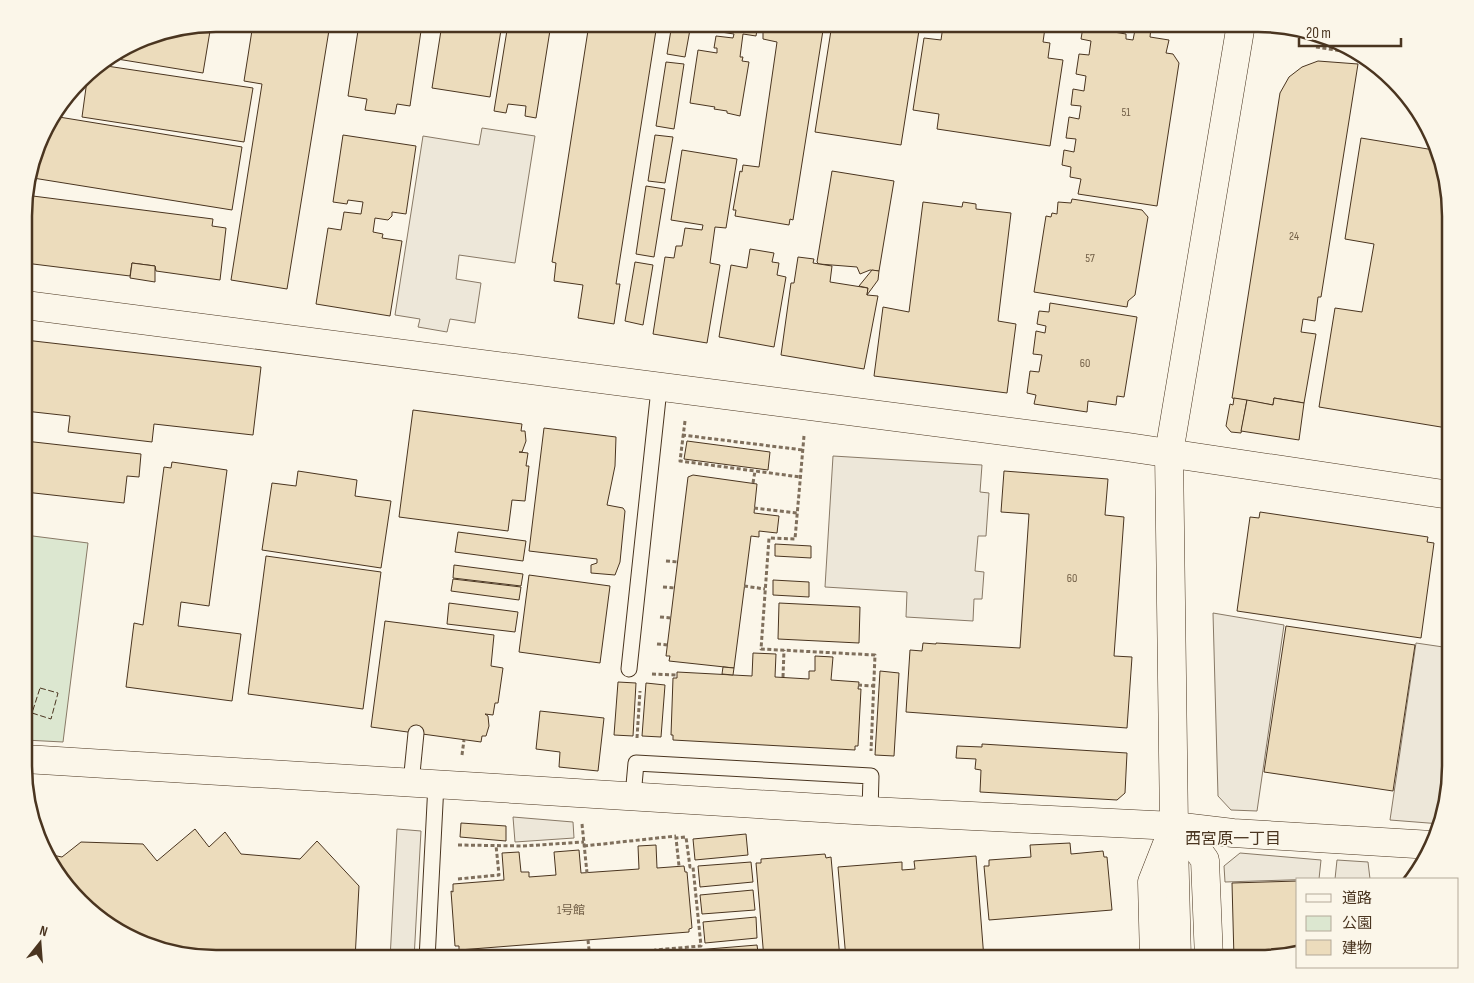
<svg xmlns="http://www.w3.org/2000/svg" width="1474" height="983" font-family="'Sofia Sans Condensed','Noto Sans JP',sans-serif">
<rect width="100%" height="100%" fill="#fbf6e9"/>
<path fill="#dce7d0" stroke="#887966" d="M25,535L88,543L63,742L25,740Z"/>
<g fill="#ede7d9" stroke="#887966">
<path d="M482,128L535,136L515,263L459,255L456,279L481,283L475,323L450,319L447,332L418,327L420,319L395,315L423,136L479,145Z"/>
<path d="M833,456L982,465L980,492L989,493L986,536H978L975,571L984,572L982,599H974L973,621L906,617L907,592L825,587Z"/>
<path d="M1213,613L1284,625L1257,811L1231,810L1218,796Z"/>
<path d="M1416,643L1450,648V779L1441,824L1390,820Z"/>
<path d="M513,817L573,822L574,838L515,842Z"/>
<path d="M397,829L421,831L414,959H390Z"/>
<path d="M1240,853L1321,860L1319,879L1225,882L1224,866Z"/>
<path d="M1337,860L1368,862L1370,879H1335Z"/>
</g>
<g fill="#ecdcbc" stroke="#4a3520">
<path d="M253,24H330L287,289L231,280L262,84L244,81Z"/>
<path d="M359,24H422L410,106L397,104L395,114L365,110L367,99L348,96Z"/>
<path d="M442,24H502L490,97L432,88Z"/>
<path d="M508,24H551L536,118L525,116L526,106L508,104L506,113L494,111Z"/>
<path d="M589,24H657L616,284H620L614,324L578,318L583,285L554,281L556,263L552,262Z"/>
<path d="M672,24H691L685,57L667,54Z"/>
<path d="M702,24H758L756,36L743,34L740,57H743L742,61L749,62L740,116L727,113V111L714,109L715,107L690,103L698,50L717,53V48H714L716,36L733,38L734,34L701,29Z"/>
<path d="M763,24H824L793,220L790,219L789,225L735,216L736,210H733L740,171L742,172L743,165L759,167L777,42L763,39Z"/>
<path d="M832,24H920L901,145L815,132Z"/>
<path d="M950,24H1041L1040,28H1045L1043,42L1050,43L1048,58L1063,60L1050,146L937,129L939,114L913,110L924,38L941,40L943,26L949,27Z"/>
<path d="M211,25L203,73L111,58L143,38Z"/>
<path d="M1136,25L1151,27L1150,37L1169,40L1166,53L1173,54L1179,63L1157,206L1078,194L1081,179L1070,177L1071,167L1062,165L1064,150L1074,152L1076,139L1066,138L1069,117L1079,119L1081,106L1071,105L1073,89L1084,91L1086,76L1076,74L1079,54L1089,55L1091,41L1081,39L1083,27L1126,34V39L1133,40Z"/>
<path d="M1318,61L1358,64L1321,297H1318L1315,321L1303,319L1301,332L1316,334L1304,403L1274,398L1273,405L1232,398L1280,93L1289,77L1302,67Z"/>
<path d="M666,62L684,64L674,129L656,126Z"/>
<path d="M100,65L253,88L244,142L82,117L88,73Z"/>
<path d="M59,117L242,147L232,210L33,178V167L42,137L45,130Z"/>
<path d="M343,135L416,146L406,214L392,212V216L388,220L375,218L373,232L383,234L382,238L402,241L390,316L316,304L328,228L341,230L344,212L361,214L363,202L348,200L347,204L333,202Z"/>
<path d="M655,135L673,137L665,183L648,181Z"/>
<path d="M1361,138L1434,150L1450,204V411L1447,428L1319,407L1335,308L1362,312L1374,244L1345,239Z"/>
<path d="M682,150L737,159L726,228L715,227L710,263L720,265L707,343L653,334L665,257L674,258L676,246H682L685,228L702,230L703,225L671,220Z"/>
<path d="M832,171L894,181L879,271L870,270L860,274L857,267L819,264L817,262Z"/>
<path d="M646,186L665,189L654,257L636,254Z"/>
<path d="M25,195L213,219L212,226L226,228L220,280L156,271L155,266L132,263L130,276L25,263Z"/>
<path d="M1072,199L1142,210L1148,217L1135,295L1128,301L1127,307L1034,292L1046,216L1051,217L1052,213L1057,214L1058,202L1071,203Z"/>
<path d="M923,202L962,207L963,202L976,204V209L1011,213L998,321L1016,324L1007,393L874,376L883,307L909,312Z"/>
<path d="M750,249L774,253L772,262L779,263L777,275L786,277L774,347L719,337L731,265L747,268Z"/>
<path d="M798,257L814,259L813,263L832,266L830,282L868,288L867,295L878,296L864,369L781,355L791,283H794Z"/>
<path d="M635,262L653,265L643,325L625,321Z"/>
<path d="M132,263L155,266V282L130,278Z"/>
<path d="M872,270L879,271L878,280L867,295L868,288L859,286Z"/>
<path d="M1050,303L1137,317L1124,397L1117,396L1116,405L1088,401L1087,412L1034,404L1036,395L1027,393L1030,371L1039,372L1042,355L1033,354L1036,331L1045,333L1046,326L1037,324L1039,311L1049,312Z"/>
<path d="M25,340L261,367L253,435L154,424L152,442L68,432L70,416L25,411Z"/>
<path d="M1234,398L1247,400L1241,433L1231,432L1226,426L1230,404L1233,405Z"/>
<path d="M1274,398L1304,403L1299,440L1241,431L1247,400L1273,405Z"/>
<path d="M413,410L522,424L521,431H525L526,441L522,452H519L528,453L526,466H529L525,501L512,500L508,531L399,517Z"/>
<path d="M544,428L616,437L615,466L607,505L623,508L625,511L620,562L615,575L591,573V565L597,563V559L529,551Z"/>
<path d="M25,441L141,454L139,477L127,476L124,503L25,492Z"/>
<path d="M687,441L770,452L768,470L684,459Z"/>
<path d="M172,462L227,470L209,606L181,602L178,626L241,634L232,701L126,687L134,623L143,625L164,467L171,468Z"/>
<path d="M298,471L357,480L355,496L391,501L381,568L262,550L272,483L296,486Z"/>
<path d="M1004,471L1108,479L1105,515L1124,517L1114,656L1132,657L1127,728L906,712L910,650L922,651L923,643L936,644V643L1020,648L1029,514L1001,512Z"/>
<path d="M693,475L757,484L754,513L779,516L777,533L759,531V537L751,536L734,668L669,661L670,656H666L688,477Z"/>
<path d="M1260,512L1428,537L1427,542L1434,543L1421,638L1237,611L1250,517L1259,518Z"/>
<path d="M458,532L526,541L523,561L455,552Z"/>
<path d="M775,544L811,546V558L775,556Z"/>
<path d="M266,556L381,572L363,709L248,694Z"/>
<path d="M454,565L523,574L521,586L453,578Z"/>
<path d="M529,575L610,586L600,663L519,652Z"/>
<path d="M453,579L521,587L519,600L451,591Z"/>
<path d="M773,580L809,582V597L773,595Z"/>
<path d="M449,603L518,612L515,632L447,624Z"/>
<path d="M779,603L860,607L859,643L778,639Z"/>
<path d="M385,621L494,635L491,666L503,668L498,703H495L493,715L485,714L488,716L489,726L486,736H482L481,742L371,727Z"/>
<path d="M1286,626L1415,645L1393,791L1264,772Z"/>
<path d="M753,653L776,654L775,677L809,679V671H815V656L833,657L831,680L859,682L858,689H861L858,746H855V750L673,740V735H671L673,678H677V672L752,676Z"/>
<path d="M723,667L734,668L733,675L722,674Z"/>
<path d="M880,671L899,673L894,756L875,755Z"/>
<path d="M618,682L636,683L633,736L614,735Z"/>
<path d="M646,683L665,685L661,737L642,736Z"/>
<path d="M540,711L604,718L598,771L559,767L560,752L536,749Z"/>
<path d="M982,744L1127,753L1125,793L1117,800L980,792L981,770L975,769L976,759L956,758L957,746L982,747Z"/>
<path d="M461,823L506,826V841L460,837Z"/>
<path d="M195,829L209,847L225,832L241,854L300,859L317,841L359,886L355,959H216L155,949L109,927L50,863L47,854L62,857L81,842L143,844L157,861Z"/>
<path d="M746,834L748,855L695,860L693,839Z"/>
<path d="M1070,843L1071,854L1103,851L1104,857H1107L1112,910L989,920L984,866H989V860L1031,857L1030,845Z"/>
<path d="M656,845L657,868L684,866L685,872H687L692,928L689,929V932L459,950V946H455L451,891L453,892V884L504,880L502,853L519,852L521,872H529V877L556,875L554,852L579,850L581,873L639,869L638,846Z"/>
<path d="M825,854L826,858L831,857L840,959H764L756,863H761V859Z"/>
<path d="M976,856L984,959H846L838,867L902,862V870L915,869L914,861Z"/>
<path d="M751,862L753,882L700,887L698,866Z"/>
<path d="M1298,881V951L1270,959H1234L1232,883Z"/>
<path d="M753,890L755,910L702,914L700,895Z"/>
<path d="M756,917L757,938L705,943L703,922Z"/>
<path d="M757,945L759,959H660L659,953Z"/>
</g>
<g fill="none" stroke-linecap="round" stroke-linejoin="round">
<defs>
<g id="service">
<path d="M629,669L659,389"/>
<path d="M411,783L416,733"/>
<path d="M633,796L636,763L871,776L870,811"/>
<path d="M427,959L436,784"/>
</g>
<g id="minor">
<path d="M25,759L870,811L1174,826L1233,833L1432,845"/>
<path d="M1174,826L1194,845L1205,860L1209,959"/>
<path d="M1174,842L1177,959"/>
<path d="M1154,959L1152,882L1174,826"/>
</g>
<g id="tertiary">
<path d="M25,305L1127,447L1450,495"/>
<path d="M1174,826L1169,453L1241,24"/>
</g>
</defs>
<use href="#service" stroke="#4a3520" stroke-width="17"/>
<use href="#minor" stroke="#4a3520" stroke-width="29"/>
<use href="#tertiary" stroke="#4a3520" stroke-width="29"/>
<g stroke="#7f6f5c" stroke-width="3" stroke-dasharray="4 2.5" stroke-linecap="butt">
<path d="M1316,47L1361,54"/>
<path d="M685,421L680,461L800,477"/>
<path d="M682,435L803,450"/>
<path d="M804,436L795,539L769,538L761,649L875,655L871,751"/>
<path d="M753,483L755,471"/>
<path d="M754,508L797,513"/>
<path d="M666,561L678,562"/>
<path d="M744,586L765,589"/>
<path d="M663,587L675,588"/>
<path d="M660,617L671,618"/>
<path d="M657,644L668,645"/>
<path d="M652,674L677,675"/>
<path d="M783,677L784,650"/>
<path d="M858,685L874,686"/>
<path d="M637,738L640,691"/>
<path d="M462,755L464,740"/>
<path d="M582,824L587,873"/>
<path d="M458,845L523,846L584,842"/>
<path d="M584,846L676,836"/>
<path d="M458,879L499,875L496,845"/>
<path d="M588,940L590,959"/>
<path d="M656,959L655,950L701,946L693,867H690L686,837L676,838L679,866"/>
</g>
<use href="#service" stroke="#fbf6e9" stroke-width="15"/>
<use href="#minor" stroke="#fbf6e9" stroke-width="28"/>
<use href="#tertiary" stroke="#fbf6e9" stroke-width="28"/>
<path stroke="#4a3520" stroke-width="1" stroke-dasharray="6 2.5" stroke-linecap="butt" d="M40,688L58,693L51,719L32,713Z"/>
</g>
<g text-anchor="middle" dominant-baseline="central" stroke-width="4" stroke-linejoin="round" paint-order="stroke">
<g font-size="12" fill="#725f47">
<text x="1126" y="112">51</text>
<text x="1294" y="236">24</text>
<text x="1090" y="258">57</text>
<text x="1085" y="363">60</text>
<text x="1072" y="578">60</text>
<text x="571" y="910">1号館</text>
</g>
<g font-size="16" fill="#4a3520" stroke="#fbf6e9">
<text x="1233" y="839">西宮原一丁目</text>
</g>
</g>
<path d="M0 0H1474V983H0ZM216 32H1258A184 184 0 0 1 1442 216V766A184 184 0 0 1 1258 950H216A184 184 0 0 1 32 766V216A184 184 0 0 1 216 32Z" fill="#fbf6e9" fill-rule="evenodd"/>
<path fill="none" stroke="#4a3520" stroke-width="2.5" d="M216 32H1258A184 184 0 0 1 1442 216V766A184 184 0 0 1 1258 950H216A184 184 0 0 1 32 766V216A184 184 0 0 1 216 32Z"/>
<rect x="1296" y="878" width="162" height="90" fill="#fbf6e9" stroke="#b4a999"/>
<rect x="1306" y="894" width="25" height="8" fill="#fbf6e9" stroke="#b4a999"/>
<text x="1342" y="903" font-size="15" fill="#4a3520">道路</text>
<rect x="1306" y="916" width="25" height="15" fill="#dce7d0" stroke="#b4a999"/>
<text x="1342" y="928" font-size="15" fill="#4a3520">公園</text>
<rect x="1306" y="940" width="25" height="15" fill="#ecdcbc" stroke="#b4a999"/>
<text x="1342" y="953" font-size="15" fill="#4a3520">建物</text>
<g transform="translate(40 943) rotate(17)" stroke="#fbf6e9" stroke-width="4" paint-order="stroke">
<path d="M0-4L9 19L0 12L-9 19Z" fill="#4a3520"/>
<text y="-8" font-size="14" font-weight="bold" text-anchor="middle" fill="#4a3520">N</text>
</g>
<path d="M1299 38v8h102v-8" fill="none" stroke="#4a3520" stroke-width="2.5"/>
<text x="1306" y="38" font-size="15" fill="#4a3520" stroke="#fbf6e9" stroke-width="4" paint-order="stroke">20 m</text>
</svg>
